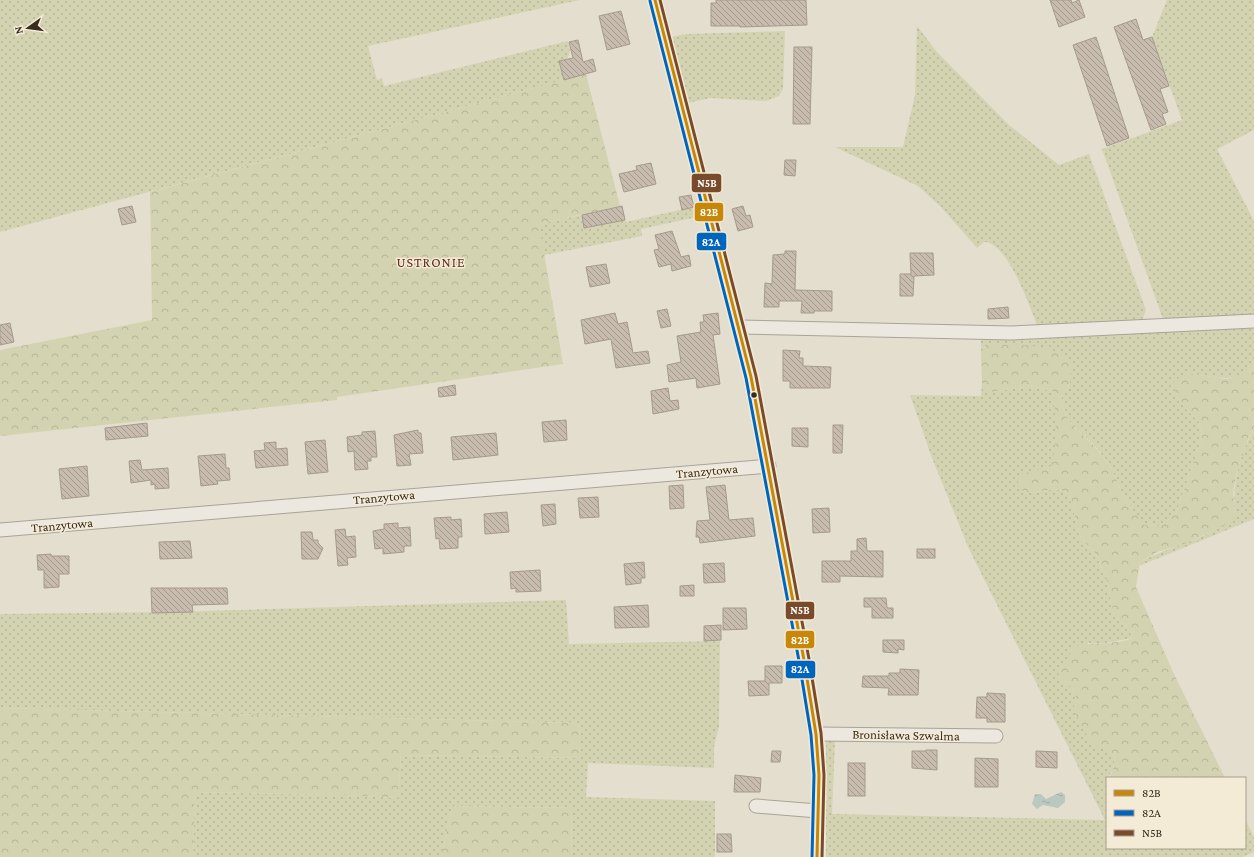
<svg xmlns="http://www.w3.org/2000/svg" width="1254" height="857" font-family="'Crimson Pro',serif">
<defs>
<pattern id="green-dots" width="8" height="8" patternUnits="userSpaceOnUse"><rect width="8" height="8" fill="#d3d3b1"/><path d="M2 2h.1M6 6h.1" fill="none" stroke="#b6b598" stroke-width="1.8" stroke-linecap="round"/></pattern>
<pattern id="forest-crowns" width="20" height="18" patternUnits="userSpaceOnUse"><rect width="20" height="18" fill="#d3d3b1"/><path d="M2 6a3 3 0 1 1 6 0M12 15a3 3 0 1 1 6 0" fill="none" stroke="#b6b598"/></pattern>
<pattern id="water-ripples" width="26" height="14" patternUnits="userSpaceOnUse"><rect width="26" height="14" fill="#b9c9bf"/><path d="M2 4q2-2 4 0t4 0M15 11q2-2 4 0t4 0" fill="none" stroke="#a0ada4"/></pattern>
<pattern id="building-back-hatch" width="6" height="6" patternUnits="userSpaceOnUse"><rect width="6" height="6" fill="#c8bcaf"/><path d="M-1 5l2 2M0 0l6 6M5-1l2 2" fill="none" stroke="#a3998e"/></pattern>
</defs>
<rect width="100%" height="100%" fill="#e4dece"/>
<g fill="url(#green-dots)">
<path d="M0,0H580L368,46L377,80L382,78L384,86L568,41C570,48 571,53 567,59L559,61L564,80L0,232Z"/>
<path d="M1167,0H1254V130L1217,149L1254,221V316L1163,319L1102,149L1182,120L1152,37Z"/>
<path d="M917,26L937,52L1008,124L1059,165L1089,154L1146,310L1142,320L1037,325C1030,307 1007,241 984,242L977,248L941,207L918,186L835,147H903L915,95Z"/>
<path d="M785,31L783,89L779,96L766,101L710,98L688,103L671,37L686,34Z"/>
<path d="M699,204L702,216L641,229L642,236L544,255L538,224L582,215L585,228L625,220L626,222L693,207V205Z"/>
<path d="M1254,328C1254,337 1254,353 1254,362C1243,387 1206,375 1186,373V409L1199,422L1202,438L1176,513L1160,526L1143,525L1123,495L1111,468L1097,448L1066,418L1061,399L1070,382L1036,347L1012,345H986L981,353V339Z"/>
<path d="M982,383L991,392L1030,386L1053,391C1055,411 1061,448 1051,466C1045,476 1036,484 1029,493L1054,489L1068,492L1081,538L1095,553L1107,579L1114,616L1127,627L1133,638L1105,643H1088L1072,687L1076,699L1105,749L1115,756L1113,770L1107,778V848H1245V819L1254,837V852L1243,857H826V742L835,740L832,814L1105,820L969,549L932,458L910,395L981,396Z"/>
<path d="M1254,429V519L1139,566L1140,562C1171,545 1210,540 1235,514C1232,483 1239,456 1254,429Z"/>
<path d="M566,600L569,644L720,641L719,726L714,747V768L588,763L586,797L715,801V857H571L572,808L452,806L441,857H193L195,792L340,795L398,798L401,755L578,758L581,723L0,708V614L170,612Z"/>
</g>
<g fill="url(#forest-crowns)">
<path d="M586,74L620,206L539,224L563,364L337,397V400L0,436V350L152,320L150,192Z"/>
<path d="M986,345C1008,345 1035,343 1057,352C1062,354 1067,360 1071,364L1070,382L1061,399L1066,418L1097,449L1111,468L1123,495L1143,525L1160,526L1176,513L1202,438L1199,422L1186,409L1170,384L1186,373L1227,379L1247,371L1254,361V429L1248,439L1237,471L1233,493L1235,514L1225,525L1184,544L1157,552L1140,562L1136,587L1173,672L1225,778H1109L1113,770L1115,756L1105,749L1093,747L1073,709L1076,699L1072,687L1062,684L1058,673L1075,646C1094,642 1115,645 1133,638L1127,627L1114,616L1107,579L1095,553L1081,538L1068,492L1054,489L1029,493L1018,489V475L1051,466C1059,442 1055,416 1053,391L1030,386L991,392L982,383L981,353Z"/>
<path d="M0,708L581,723L579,758L401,755L398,798L340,795L195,792L193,857H0Z"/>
<path d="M452,806L572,808L571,857H441Z"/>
</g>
<path fill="url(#water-ripples)" d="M1061,792L1065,795V802L1058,808L1043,805L1037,809L1032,804L1035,794H1041L1046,799Z"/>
<g fill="url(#building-back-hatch)" stroke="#a49a8d">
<path d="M716,0H806L807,25L740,27V26H711V3H716Z"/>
<path d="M1050,0H1071L1072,3L1079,0L1085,17L1059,27Z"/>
<path d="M621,11L630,44L607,50L599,16Z"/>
<path d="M1136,19L1143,40L1152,37L1169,86L1160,89L1168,112L1162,114L1166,124L1151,130L1114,27Z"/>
<path d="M1096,37L1129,138L1107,146L1073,45Z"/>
<path d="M578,40L583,62L593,59L596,71L564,80L559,61L573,58L569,42Z"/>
<path d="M794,47H812L810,124H793Z"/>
<path d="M785,160H796L795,176L784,175Z"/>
<path d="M651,163L656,184L624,192L619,174L637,170L636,166Z"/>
<path d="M691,195L694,207L682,210L679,197Z"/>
<path d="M132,206L136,222L122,225L118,209Z"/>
<path d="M622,206L625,220L584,228L582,215Z"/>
<path d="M743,206L746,216L750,215L753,227L738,231L732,209Z"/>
<path d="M672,231L681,257L689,255L691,266L672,271L671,264L659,267L654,250L659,249L655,235Z"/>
<path d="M785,251H796L795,290L832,291V311H814V313H801L802,301H779V307H764L765,283L772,284L773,255L785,254Z"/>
<path d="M910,253H933L934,275L914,276L913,296H900V274H911Z"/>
<path d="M606,264L610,283L590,287L586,267Z"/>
<path d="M1008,307L1009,318L988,319V309Z"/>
<path d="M667,309L671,326L661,328L657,311Z"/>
<path d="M615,313L618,324L627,322L633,353L648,351L650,363L616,368L611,339L585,344L581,320Z"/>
<path d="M718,313L720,334L713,335L720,384L697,388L696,378L669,382L667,365L681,362L677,336L701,332L700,322H704L703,315Z"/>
<path d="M10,323L14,342L0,345V325Z"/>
<path d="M783,350L800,351L799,358H803V366L831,367L830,388H790V381H783Z"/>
<path d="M455,385L456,395L439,397L438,388Z"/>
<path d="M668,388L670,401L678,400L679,409L653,414L651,391Z"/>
<path d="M566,420L567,440L544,442L542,422Z"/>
<path d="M147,423L148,436L106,440L105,428Z"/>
<path d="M833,425H843L842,453H833Z"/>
<path d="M792,428H808V447L792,446Z"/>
<path d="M418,430V433H421L423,453L409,454L411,465L397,466L394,435Z"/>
<path d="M375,431L377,457H371V461H367L368,469L355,470L354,451L348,452L347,437L362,435V432Z"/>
<path d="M496,433L498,455L453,460L451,437Z"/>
<path d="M325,440L328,472L308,474L305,442Z"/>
<path d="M276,442V449L287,448L288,465L256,468L254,451L265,450L264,443Z"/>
<path d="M225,454L226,468H229L230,480L217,481L218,484L201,486L198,456Z"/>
<path d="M140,460L142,470L168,468L169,488L155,489V484L151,485V480L131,483L129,461Z"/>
<path d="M87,466L89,496L62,499L59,469Z"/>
<path d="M683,485L684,508L670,509L669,486Z"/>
<path d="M725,485L729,520L753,518L755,536L700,543L699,537H696L697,521L710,520L706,487Z"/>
<path d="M598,497L599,517L580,518L578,498Z"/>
<path d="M555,504L556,524L543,526L541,505Z"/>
<path d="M829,508L830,532L813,533L812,509Z"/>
<path d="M507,512L509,532L485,534L484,514Z"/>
<path d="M451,517V520L461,519L462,537H458V548L440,549L439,538L436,539L434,518Z"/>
<path d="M398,523V528L410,527L411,546H404V552L383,554V548L375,549L373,531L384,529V524Z"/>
<path d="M345,529L346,537L355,536L356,557L347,558L348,565L338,566L335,530Z"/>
<path d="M301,532H312L313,540H318V543L323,548L318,559H302Z"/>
<path d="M866,538L867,551H883V577L840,576V582H822V561H851V551H857V539Z"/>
<path d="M190,541L192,558L160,559L159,542Z"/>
<rect x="917" y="549" width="18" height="9"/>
<path d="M51,554V556H69V574H59V587L44,588V570H38L37,555Z"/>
<path d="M644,562L645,578H641V583L626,585L624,564Z"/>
<path d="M724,563L725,582L704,583L703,564Z"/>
<path d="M540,570L541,591L516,592V588L511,589L510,572Z"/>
<path d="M694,585V596H680V586Z"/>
<path d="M151,588H227L228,604L192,605L193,612L152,613Z"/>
<path d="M864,598H886L887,608H893V618H872V607H864Z"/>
<path d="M648,605L649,627L615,628L614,607Z"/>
<path d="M723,608H746L747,629L723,630Z"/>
<path d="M721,625V640L704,641V626Z"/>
<path d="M883,640H904V650L898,649V653L883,652Z"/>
<path d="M765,666H782V683H769V695L749,696L748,681H765Z"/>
<path d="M900,669L919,670L918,695H888L889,688L862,687L863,676H889V673H900Z"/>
<path d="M987,693L1005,694V722H987V718H976L977,697H987Z"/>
<path d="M926,750H937V770L912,768V751H926Z"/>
<path d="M772,751H781L780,762H771Z"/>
<path d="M1036,751L1057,752V768L1036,767Z"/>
<path d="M975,758L998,759V787H975Z"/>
<rect x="848" y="763" width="17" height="33"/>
<path d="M735,775L761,778L760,792H734Z"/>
<path d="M717,834H731L732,852H717Z"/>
</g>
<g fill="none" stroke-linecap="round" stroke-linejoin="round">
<defs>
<g id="minor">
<path d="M655,0L751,377L804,660L816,734L819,775L817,857"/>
<path d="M740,327L1011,333L1254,321"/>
<path d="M0,530L769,466"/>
<path d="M816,734L996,736"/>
<path d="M756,806L818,811"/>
</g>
</defs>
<use href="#minor" stroke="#a9a398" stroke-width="15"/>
<use href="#minor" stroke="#ece8e0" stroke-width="13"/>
<defs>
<path id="bus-1" d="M655,0L751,377L804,660L816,734L819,775L817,857"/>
<path id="bus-2" d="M650,1L746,378L799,661L811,735L814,775L812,857"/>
<path id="bus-3" d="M660,0L756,376L809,659L821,733L824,775L822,857"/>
</defs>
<use href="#bus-1" stroke="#f4ebd6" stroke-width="6"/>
<use href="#bus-2" stroke="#f4ebd6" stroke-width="6"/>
<use href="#bus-3" stroke="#f4ebd6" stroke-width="6"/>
<use href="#bus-1" stroke="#c78708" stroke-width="3"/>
<use href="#bus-2" stroke="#0065bd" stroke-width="3"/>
<use href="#bus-3" stroke="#7a4b2a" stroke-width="3"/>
</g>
<circle fill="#382b20" stroke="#f4ebd6" stroke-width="1.5" cx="754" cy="395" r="3.5"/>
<g text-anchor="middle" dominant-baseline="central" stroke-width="3" stroke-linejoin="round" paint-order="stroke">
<g font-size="13" fill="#382b20" stroke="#f4ebd6">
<text transform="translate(707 471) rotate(-5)">Tranzytowa</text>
<text transform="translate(384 497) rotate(-5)">Tranzytowa</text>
<text transform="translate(62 525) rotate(-5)">Tranzytowa</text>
<text transform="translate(906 735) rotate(1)">Bronisława Szwalma</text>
</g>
<g font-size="14" letter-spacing="1" fill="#632f21" stroke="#f4ebd6">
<text x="431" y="262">USTRONIE</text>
</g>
</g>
<g stroke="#f4ebd6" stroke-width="1.5">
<rect x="691" y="173" width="31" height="20" rx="4" fill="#7a4b2a"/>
<rect x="694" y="202" width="30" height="20" rx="4" fill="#c78708"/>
<rect x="696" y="232" width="31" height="19" rx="4" fill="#0065bd"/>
<rect x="785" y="601" width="30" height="19" rx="4" fill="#7a4b2a"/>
<rect x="785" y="630" width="30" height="19" rx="4" fill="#c78708"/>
<rect x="785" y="660" width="31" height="19" rx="4" fill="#0065bd"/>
</g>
<g font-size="11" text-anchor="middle" font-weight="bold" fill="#fff">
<text x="707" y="187">N5B</text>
<text x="709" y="216">82B</text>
<text x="711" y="246">82A</text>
<text x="800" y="614">N5B</text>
<text x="800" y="644">82B</text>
<text x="800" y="673">82A</text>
</g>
<rect x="1106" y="777" width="140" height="72" fill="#f4ebd6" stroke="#a99e8d"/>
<rect x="1114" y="790" width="20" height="6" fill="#c78708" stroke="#a99e8d"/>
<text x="1142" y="797" font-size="12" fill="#382b20">82B</text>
<rect x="1114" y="810" width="20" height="6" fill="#0065bd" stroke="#a99e8d"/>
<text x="1142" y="817" font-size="12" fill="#382b20">82A</text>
<rect x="1114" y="830" width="20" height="6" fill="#7a4b2a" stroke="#a99e8d"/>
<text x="1142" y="837" font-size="12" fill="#382b20">N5B</text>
<g transform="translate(28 28) rotate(256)" stroke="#f4ebd6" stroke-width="3" paint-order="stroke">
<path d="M0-3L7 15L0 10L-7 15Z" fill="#382b20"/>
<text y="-6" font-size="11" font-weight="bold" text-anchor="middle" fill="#382b20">N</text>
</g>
</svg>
